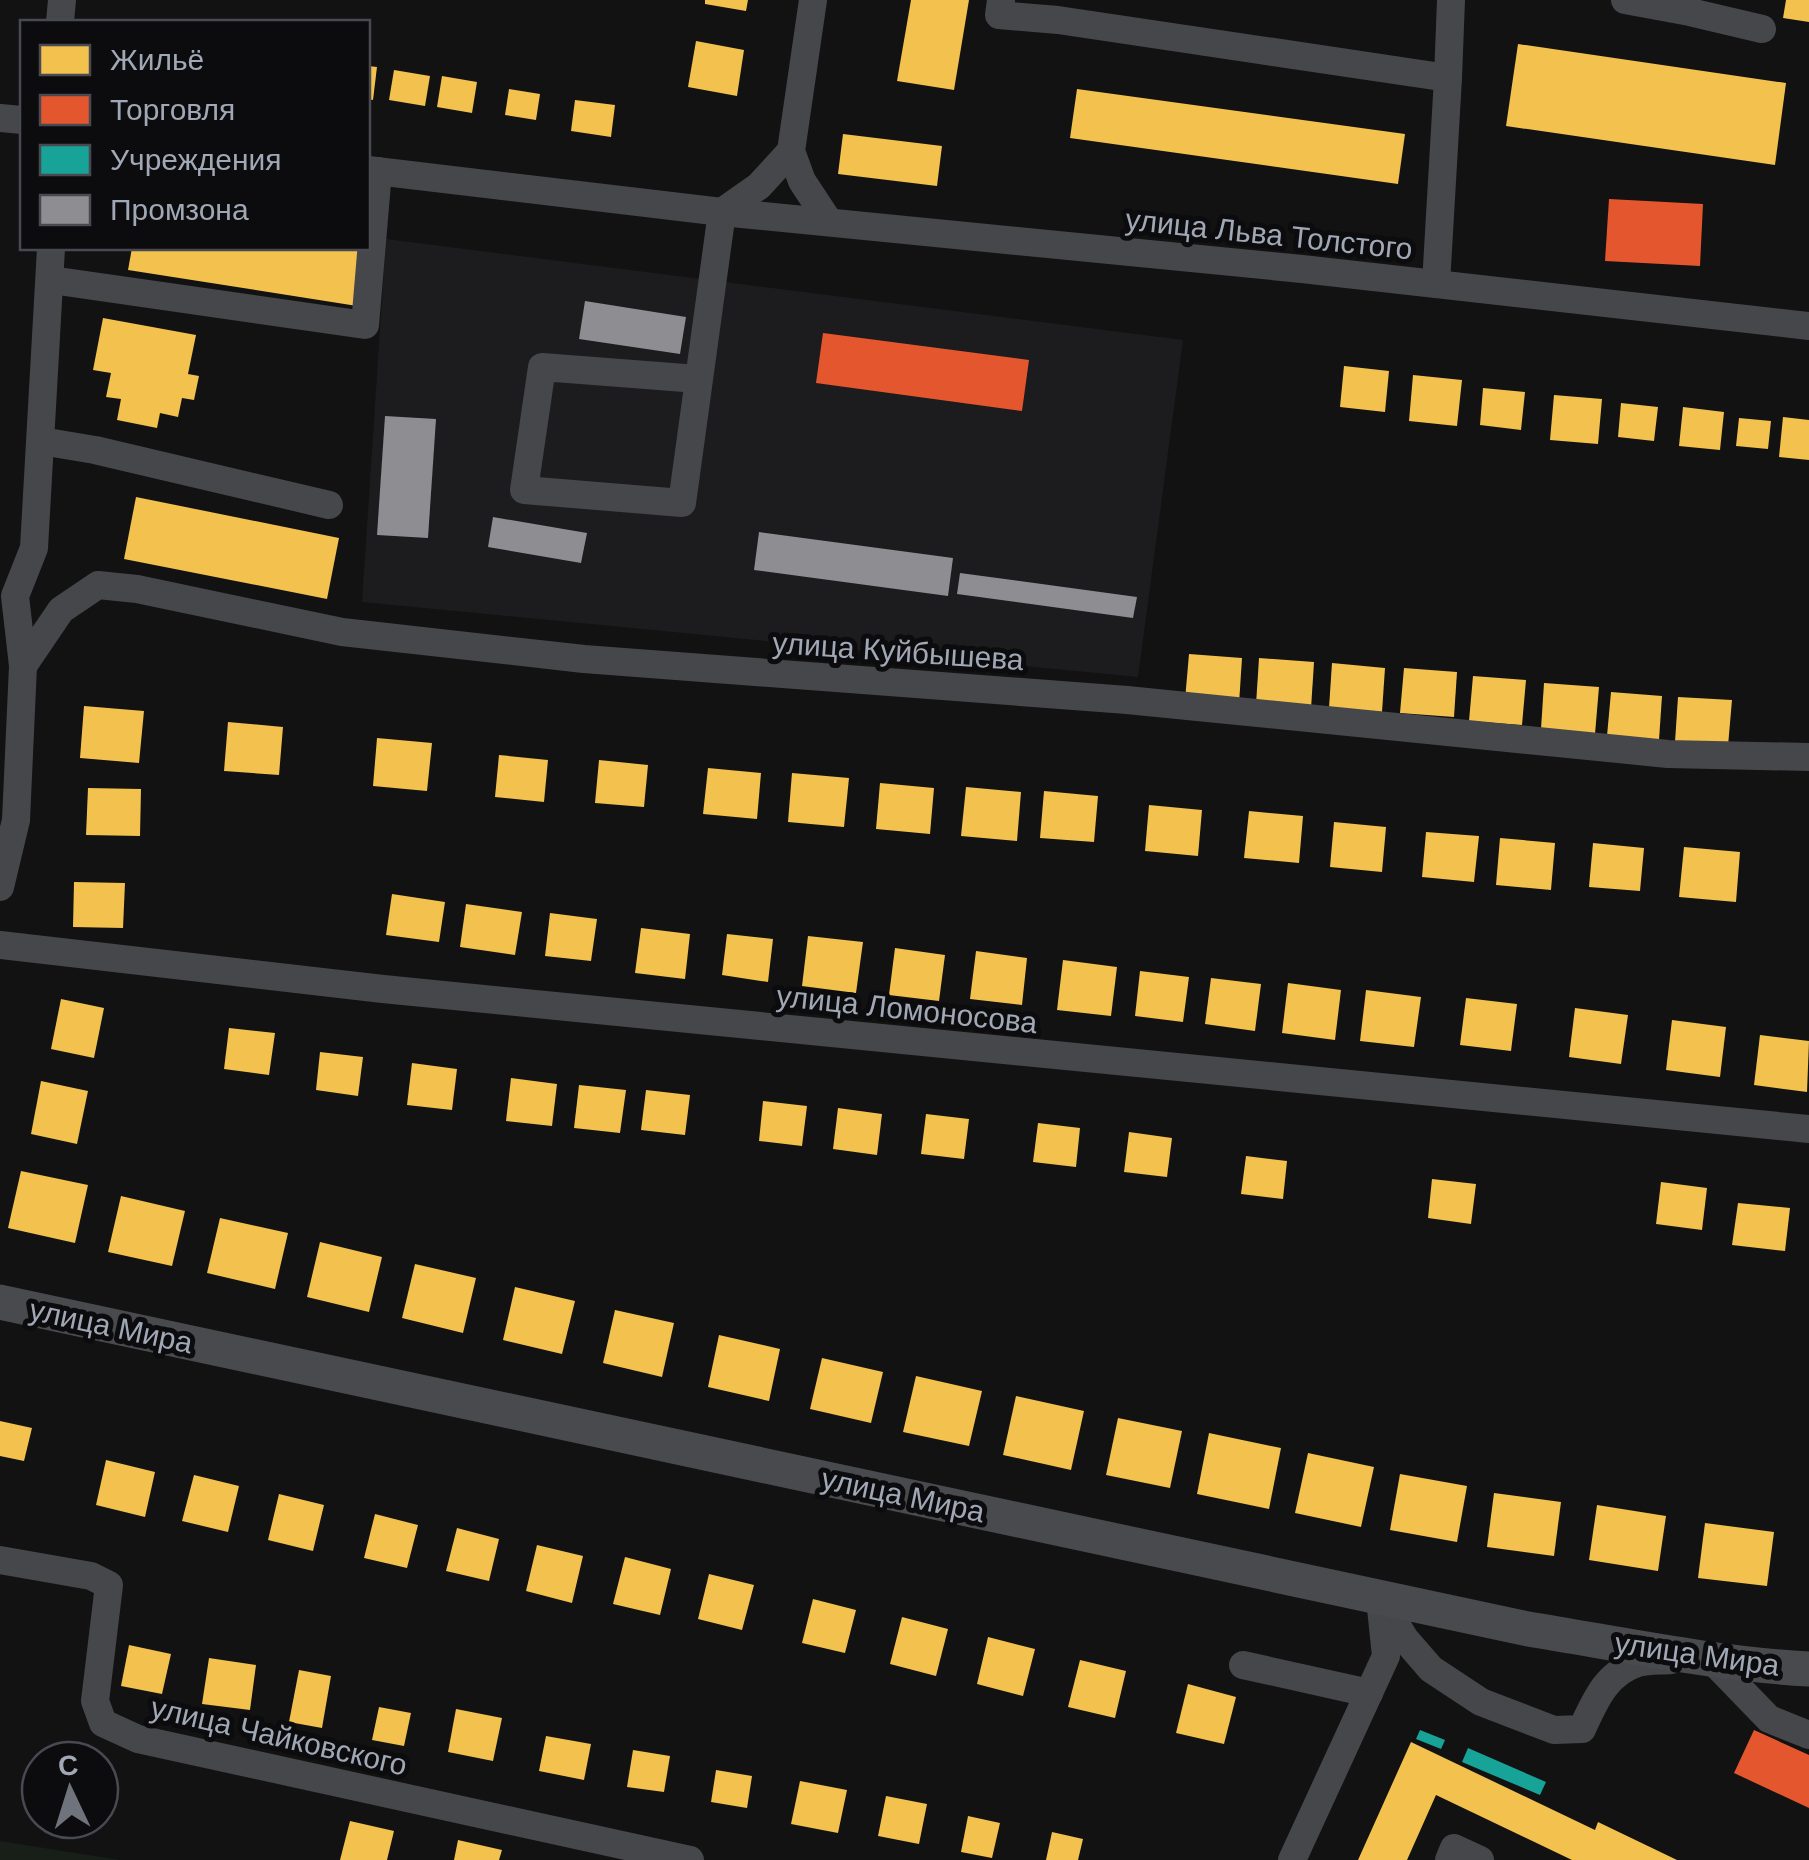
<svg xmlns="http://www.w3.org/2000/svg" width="1809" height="1860" font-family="Helvetica,sans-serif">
<rect width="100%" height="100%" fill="#121212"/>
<path fill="#1c1c1e" d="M386,239L1183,340L1138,677L362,602Z"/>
<path fill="#181f19" d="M0,1841L120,1860H0Z"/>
<g fill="#f2c14e">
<path d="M705,0H748L746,11L705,4Z"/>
<path d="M911,0H969L954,90L897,81Z"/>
<path d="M1786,0H1809V22L1783,18Z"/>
<path d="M696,41L744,50L737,96L688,87Z"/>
<path d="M1518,44L1786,83L1775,165L1506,126Z"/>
<path d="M368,66L377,67L373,100L368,99Z"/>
<path d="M394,70L430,76L425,106L389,100Z"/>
<path d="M442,76L477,82L472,113L437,107Z"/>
<path d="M509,89L540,94L536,120L505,115Z"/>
<path d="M1077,89L1405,134L1398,184L1070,138Z"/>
<path d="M575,100L615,105L611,137L571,131Z"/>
<path d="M843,134L942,146L937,186L838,174Z"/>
<path d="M132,248H344L366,251L357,306L128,270Z"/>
<path d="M103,318L196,335L188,374L199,376L194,400L182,398L178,417L160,413L157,428L117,420L121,399L106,397L111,373L93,370Z"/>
<path d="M1344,366L1389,371L1385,412L1340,407Z"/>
<path d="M1413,375L1462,380L1457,426L1409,421Z"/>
<path d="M1483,388L1525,392L1521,430L1480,425Z"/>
<path d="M1554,395L1602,399L1598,444L1550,440Z"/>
<path d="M1621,403L1658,407L1654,441L1618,437Z"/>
<path d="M1683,407L1724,412L1720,450L1679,446Z"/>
<path d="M1783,417L1809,420V460L1779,457Z"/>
<path d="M1739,418L1771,421L1768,449L1736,446Z"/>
<path d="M136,497L339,538L327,599L124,559Z"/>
<path d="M1189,654L1242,658L1239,704L1185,700Z"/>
<path d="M1259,658L1314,662L1311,709L1256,705Z"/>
<path d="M1332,663L1385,668L1382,712L1329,708Z"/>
<path d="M1404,668L1457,672L1454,717L1400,713Z"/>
<path d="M1473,676L1526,680L1522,725L1469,721Z"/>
<path d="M1544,683L1599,687L1595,734L1541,729Z"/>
<path d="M1611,692L1662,696L1659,740L1607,736Z"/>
<path d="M1678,697L1732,700L1728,746L1675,742Z"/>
<path d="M84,706L144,711L139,763L80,758Z"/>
<path d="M228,722L283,727L279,775L224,771Z"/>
<path d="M377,738L432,743L427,791L373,786Z"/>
<path d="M499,755L548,760L544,802L495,797Z"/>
<path d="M599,760L648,765L644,807L595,803Z"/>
<path d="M708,768L761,773L757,819L703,814Z"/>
<path d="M792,773L849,778L844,827L788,822Z"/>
<path d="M880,783L934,788L930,834L876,829Z"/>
<path d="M966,787L1021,792L1017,841L961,836Z"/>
<path d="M88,788L141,789L140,836L86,835Z"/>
<path d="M1044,791L1098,796L1094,842L1040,838Z"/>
<path d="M1149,805L1202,810L1198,856L1145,851Z"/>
<path d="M1249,811L1303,816L1299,863L1244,858Z"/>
<path d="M1334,822L1386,827L1382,872L1330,867Z"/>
<path d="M1426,832L1479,836L1474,882L1422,877Z"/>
<path d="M1500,838L1555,843L1551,890L1496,885Z"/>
<path d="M1593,843L1644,848L1640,891L1589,887Z"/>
<path d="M1684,847L1740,852L1736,902L1679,897Z"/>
<path d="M74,882L125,883L123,928L73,927Z"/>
<path d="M392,894L445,902L439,942L386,935Z"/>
<path d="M466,904L522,912L515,955L460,947Z"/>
<path d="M550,913L597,919L591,961L545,956Z"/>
<path d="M641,928L690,934L685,979L635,973Z"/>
<path d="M727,934L773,939L768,982L722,975Z"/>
<path d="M808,936L863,942L856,993L802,986Z"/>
<path d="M895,948L945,955L939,1001L889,995Z"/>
<path d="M976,951L1027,958L1022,1005L970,999Z"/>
<path d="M1063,960L1117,967L1111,1016L1057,1010Z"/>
<path d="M1140,971L1189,977L1183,1022L1135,1016Z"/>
<path d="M1211,978L1261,984L1255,1031L1205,1024Z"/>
<path d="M1288,983L1341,990L1335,1040L1282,1033Z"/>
<path d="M1366,990L1421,997L1414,1047L1360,1041Z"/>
<path d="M1466,998L1517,1004L1511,1051L1460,1045Z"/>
<path d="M61,999L104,1008L94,1058L51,1049Z"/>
<path d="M1575,1008L1628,1015L1621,1064L1569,1057Z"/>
<path d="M1672,1020L1726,1027L1720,1077L1666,1070Z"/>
<path d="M229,1028L275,1033L269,1075L224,1069Z"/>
<path d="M1760,1035L1809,1041L1807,1092L1754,1085Z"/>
<path d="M320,1052L363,1057L358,1096L316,1090Z"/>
<path d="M412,1063L457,1069L452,1110L407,1105Z"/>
<path d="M511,1078L557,1084L552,1126L506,1121Z"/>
<path d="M41,1081L88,1091L77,1144L31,1134Z"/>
<path d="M579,1085L626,1090L620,1133L574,1128Z"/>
<path d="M646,1090L690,1095L685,1135L641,1130Z"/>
<path d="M763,1101L807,1106L802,1146L759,1141Z"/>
<path d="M838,1108L882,1114L877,1155L833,1149Z"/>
<path d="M926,1114L969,1119L964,1159L921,1154Z"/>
<path d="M1038,1123L1080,1128L1076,1167L1033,1162Z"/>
<path d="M1129,1132L1172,1138L1167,1177L1124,1172Z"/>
<path d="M1246,1156L1287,1161L1283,1199L1241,1194Z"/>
<path d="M21,1171L88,1185L75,1243L8,1228Z"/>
<path d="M1432,1179L1476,1184L1471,1224L1428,1218Z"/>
<path d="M1661,1182L1707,1188L1702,1230L1656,1224Z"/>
<path d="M121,1196L185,1211L172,1266L108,1252Z"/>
<path d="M1738,1203L1790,1208L1785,1251L1732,1245Z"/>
<path d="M220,1218L288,1233L275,1289L207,1273Z"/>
<path d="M320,1242L382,1257L369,1312L307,1297Z"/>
<path d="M415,1264L476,1278L463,1333L402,1318Z"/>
<path d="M515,1287L575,1301L562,1354L503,1340Z"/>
<path d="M615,1310L674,1323L662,1377L603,1363Z"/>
<path d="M719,1335L780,1349L769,1401L708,1387Z"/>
<path d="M822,1358L883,1372L871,1423L810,1409Z"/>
<path d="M916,1376L982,1391L969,1446L903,1432Z"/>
<path d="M1016,1396L1084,1411L1071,1470L1003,1455Z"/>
<path d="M1118,1418L1182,1431L1170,1488L1106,1475Z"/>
<path d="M0,1421L32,1428L24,1461L0,1456Z"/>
<path d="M1209,1433L1281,1448L1269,1509L1197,1494Z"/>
<path d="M1308,1453L1374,1467L1361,1527L1295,1513Z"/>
<path d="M106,1460L155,1472L145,1517L96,1505Z"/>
<path d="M1400,1474L1467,1486L1457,1542L1390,1530Z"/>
<path d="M194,1475L239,1486L228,1532L182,1521Z"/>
<path d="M1494,1493L1561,1502L1554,1556L1487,1547Z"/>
<path d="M279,1494L324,1505L313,1551L268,1540Z"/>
<path d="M1597,1505L1666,1516L1658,1571L1589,1560Z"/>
<path d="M375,1514L418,1525L407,1568L364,1558Z"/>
<path d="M1705,1523L1774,1532L1767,1586L1698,1578Z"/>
<path d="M457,1528L499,1539L489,1581L446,1571Z"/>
<path d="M537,1545L583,1556L572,1603L526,1591Z"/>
<path d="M625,1557L671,1569L660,1615L613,1604Z"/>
<path d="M709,1574L754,1585L742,1630L698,1619Z"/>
<path d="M813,1599L856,1610L845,1653L802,1643Z"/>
<path d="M902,1617L948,1629L936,1676L890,1664Z"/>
<path d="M988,1637L1035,1649L1023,1696L977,1684Z"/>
<path d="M129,1645L171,1654L162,1694L121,1686Z"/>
<path d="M209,1658L256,1665L250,1710L202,1704Z"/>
<path d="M1080,1660L1126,1671L1115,1718L1068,1707Z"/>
<path d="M299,1670L331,1676L322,1728L289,1722Z"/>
<path d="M1188,1684L1236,1697L1224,1744L1176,1733Z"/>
<path d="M379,1707L411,1713L404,1746L372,1740Z"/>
<path d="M456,1709L502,1718L493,1761L448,1752Z"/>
<path d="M546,1736L591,1744L584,1780L539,1771Z"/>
<path d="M1411,1742L1595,1830L1598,1822L1677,1860H1572L1436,1795L1407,1860H1358Z"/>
<path d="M633,1750L670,1756L664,1792L627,1787Z"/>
<path d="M716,1770L752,1776L747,1808L711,1802Z"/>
<path d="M800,1781L847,1790L838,1833L791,1824Z"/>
<path d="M886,1796L927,1804L919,1844L878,1836Z"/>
<path d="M968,1816L1000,1823L992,1858L961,1852Z"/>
<path d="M350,1821L394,1831L387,1860H340Z"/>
<path d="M1052,1832L1083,1839L1078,1860H1046Z"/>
<path d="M458,1840L502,1850L499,1860H454Z"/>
</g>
<g fill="#e4572e">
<path d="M1609,199L1703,204L1700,266L1605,261Z"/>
<path d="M823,333L1029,360L1022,411L816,383Z"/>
<path d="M1754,1730L1809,1755V1808L1734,1773Z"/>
</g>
<g fill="#17a398">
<path d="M1420,1730L1445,1740L1441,1749L1416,1739Z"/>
<path d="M1468,1748L1546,1782L1540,1795L1462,1762Z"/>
</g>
<g fill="#8d8d92">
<path d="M585,301L686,317L680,354L579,339Z"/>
<path d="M385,416L436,419L428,538L377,535Z"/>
<path d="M493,517L587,533L581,563L488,547Z"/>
<path d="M759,532L953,558L948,596L754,570Z"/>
<path d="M960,573L1137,597L1133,618L957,594Z"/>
</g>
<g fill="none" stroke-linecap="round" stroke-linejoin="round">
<g stroke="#46474b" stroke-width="28">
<path d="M813,0L791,151L802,181L829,222"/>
<path d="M1001,0L999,15L1058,20L1448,78"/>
<path d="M1625,0L1690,12L1762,29"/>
<path d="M60,22L62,0"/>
<path d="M0,118L22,120"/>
<path d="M368,170L722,212L1302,269L1809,326"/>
<path d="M722,212L759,186L791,151"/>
<path d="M51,280L365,325L378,171"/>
<path d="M1436,284L1448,78L1451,0"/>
<path d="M698,379L542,367L524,490L682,503L722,212"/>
<path d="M41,441L95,450L329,505"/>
<path d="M23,666L61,610L98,585L137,589L342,632L584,659L1127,700L1668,754L1809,757"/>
<path d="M0,887L16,820L23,666L15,596L34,548L51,248"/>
<path d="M0,945L383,989L1809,1129"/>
<path d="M0,1560L91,1576L109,1585L95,1701L103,1723L138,1739L690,1860"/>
<path d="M1379,1596L1405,1639L1431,1669L1481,1702L1554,1730L1582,1729C1595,1701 1606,1673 1638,1663C1648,1660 1660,1661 1671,1660"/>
<path d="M1711,1659L1769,1719L1809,1735"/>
<path d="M1243,1665L1369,1693"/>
<path d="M1292,1860L1386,1656L1381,1608"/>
<path d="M1449,1860L1454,1848L1480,1860"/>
</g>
<path stroke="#494a4d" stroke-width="35" d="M0,1302L1528,1629C1621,1644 1715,1664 1809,1669"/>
</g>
<g text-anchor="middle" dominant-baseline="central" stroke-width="10" stroke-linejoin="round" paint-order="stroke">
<g font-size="30" fill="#a1a8b5" stroke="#0c0c0e">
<text transform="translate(1269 234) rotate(6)">улица Льва Толстого</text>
<text transform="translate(898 651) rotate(4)">улица Куйбышева</text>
<text transform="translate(907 1009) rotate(6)">улица Ломоносова</text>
<text transform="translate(111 1326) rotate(12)">улица Мира</text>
<text transform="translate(903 1495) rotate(12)">улица Мира</text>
<text transform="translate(1697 1654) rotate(8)">улица Мира</text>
<text transform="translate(279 1736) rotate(13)">улица Чайковского</text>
</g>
</g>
<rect x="20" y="20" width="350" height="230" fill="#0c0c0e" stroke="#484a51" stroke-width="2.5"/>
<rect x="40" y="45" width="50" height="30" fill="#f2c14e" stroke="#484a51" stroke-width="2.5"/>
<text x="110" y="70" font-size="30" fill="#a1a8b5">Жильё</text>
<rect x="40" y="95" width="50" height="30" fill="#e4572e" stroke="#484a51" stroke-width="2.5"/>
<text x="110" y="120" font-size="30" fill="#a1a8b5">Торговля</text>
<rect x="40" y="145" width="50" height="30" fill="#17a398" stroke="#484a51" stroke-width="2.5"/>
<text x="110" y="170" font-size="30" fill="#a1a8b5">Учреждения</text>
<rect x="40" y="195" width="50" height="30" fill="#8d8d92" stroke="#484a51" stroke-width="2.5"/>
<text x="110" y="220" font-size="30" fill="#a1a8b5">Промзона</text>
<g transform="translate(70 1790) rotate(356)"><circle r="48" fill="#0c0c0e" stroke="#484a51" stroke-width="2.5"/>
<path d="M0-8L18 38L0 25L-18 38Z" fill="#6f747c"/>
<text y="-15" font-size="28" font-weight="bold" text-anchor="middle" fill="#a1a8b5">С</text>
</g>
</svg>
